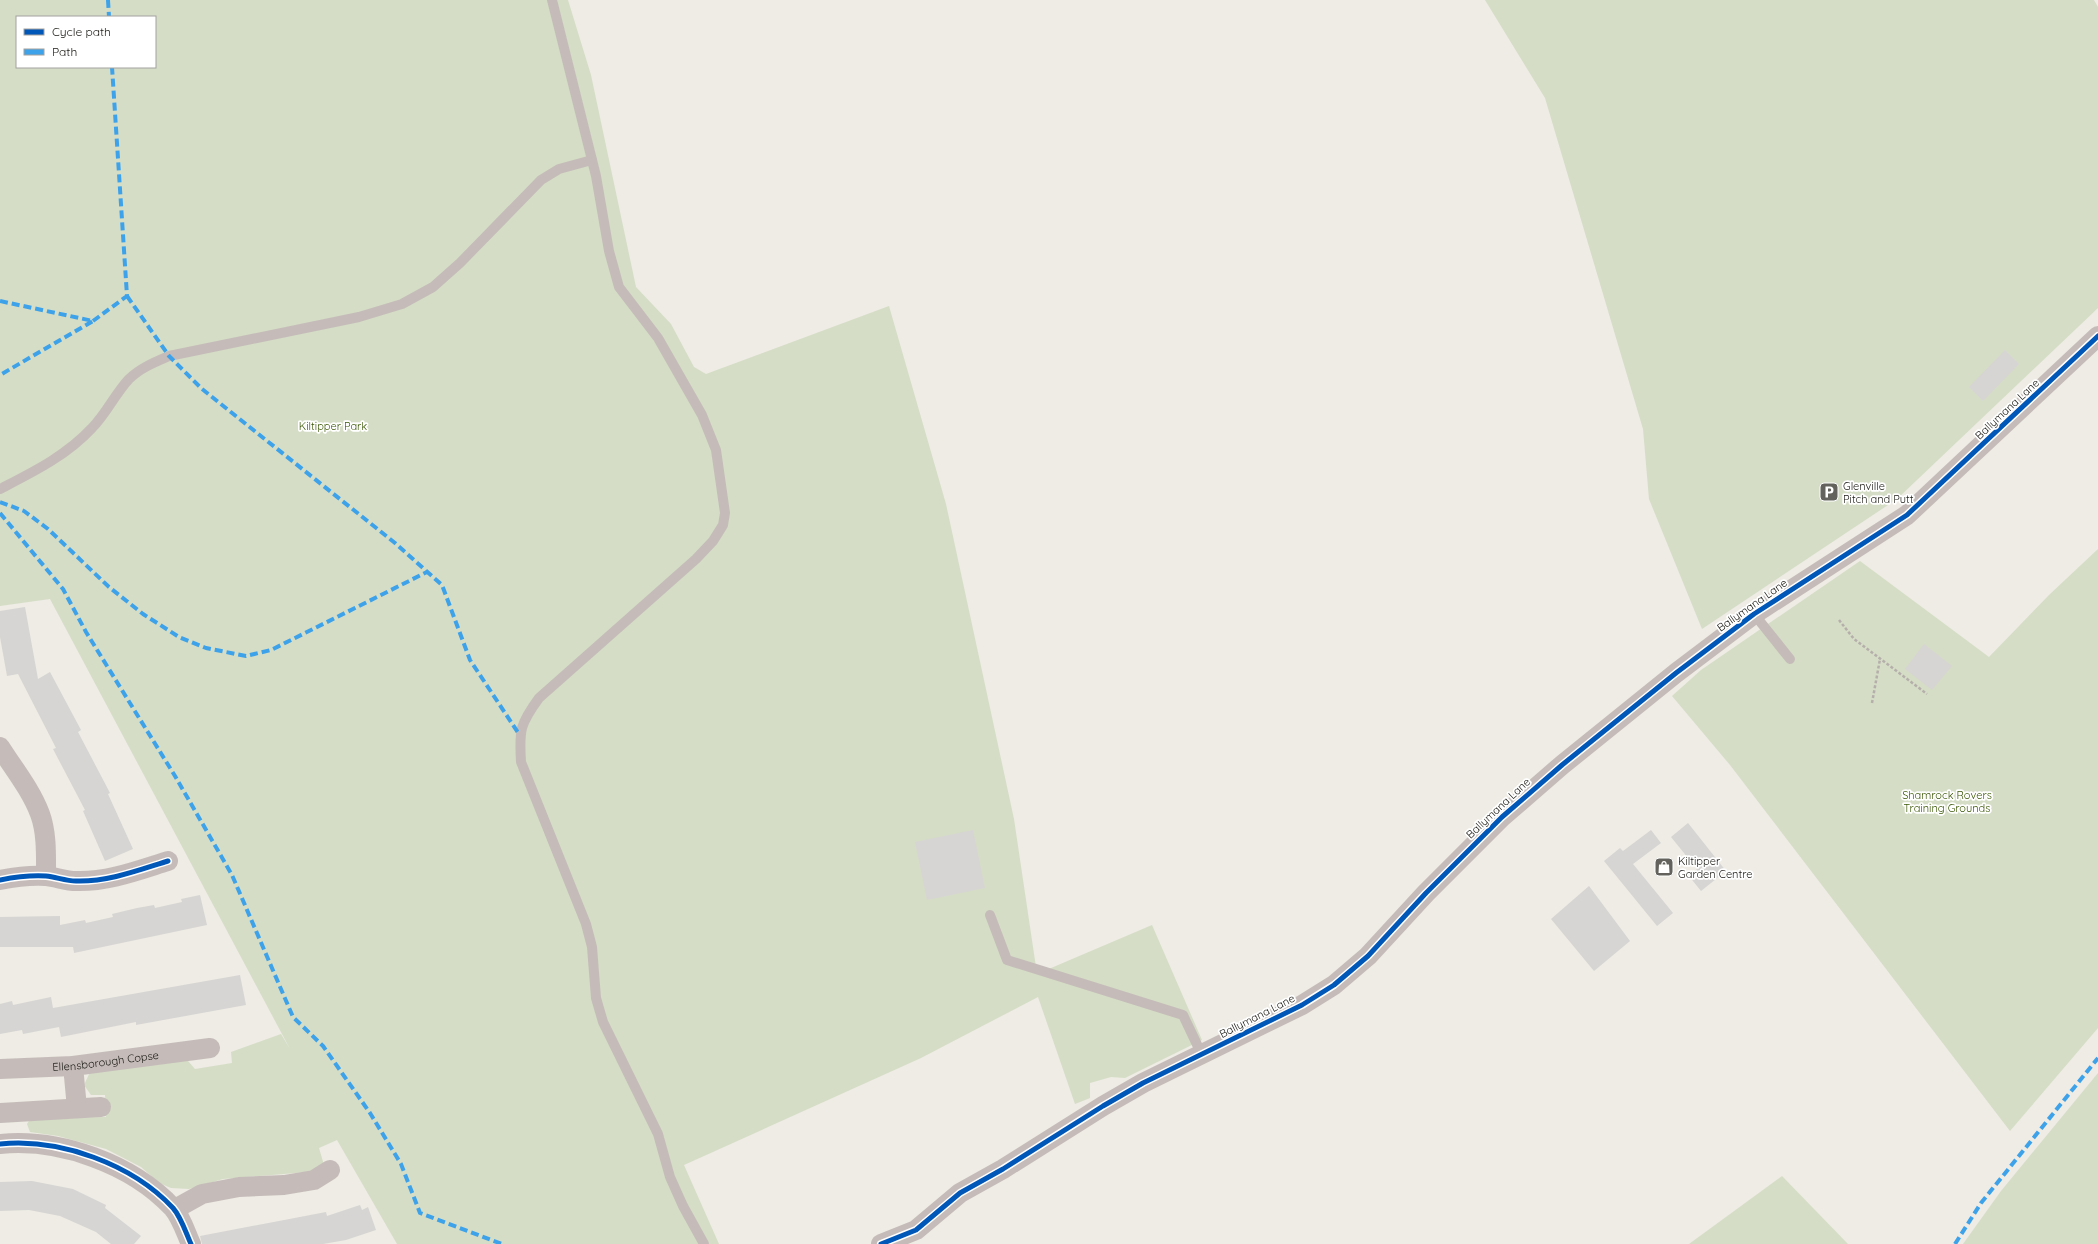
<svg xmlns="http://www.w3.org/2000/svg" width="2098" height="1244" font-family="Quicksand,sans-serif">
<rect width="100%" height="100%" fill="#eeece4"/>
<g fill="#d5ddc6" fill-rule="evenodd">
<path d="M0,0H568L591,75L636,287L671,324L694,367L706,374L889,306L946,504L1014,819L1037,974L1152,925L1202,1040L1125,1078L1111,1077L1090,1083V1098L1075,1104L1038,997L921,1058L684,1165L719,1244H397L337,1140L319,1148L324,1165L308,1172L223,1179L189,1189L171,1188L159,1183L141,1167L106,1149L58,1136L30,1132L27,1124L31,1118L106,1117L105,1095H91L84,1085L90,1072L177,1060L188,1061L195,1069L232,1063L231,1052L281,1034L290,1049L50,599L0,606ZM17,17H155V67H17Z"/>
<path d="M1485,0H2094L2098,7V308L1897,499L1702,629L1649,499L1643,429L1545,98Z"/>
<path d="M2098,549V1028L2010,1131L1730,765L1672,696L1701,670L1860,561L1989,657L2049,595Z"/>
<path d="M2098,1073V1244H1963L2001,1191Z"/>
<path d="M1782,1176L1848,1244H1689Z"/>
</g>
<g fill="#d7d5d3">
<path d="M2005,350L2019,364L1983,401L1969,387Z"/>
<path d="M25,607L38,679L50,672L81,730L78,732L110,793L108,794L133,849L105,861L83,811L85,810L53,749L56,748L18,674L7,676L0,637V611Z"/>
<path d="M1924,644L1952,666L1932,690L1905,669Z"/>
<path d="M1688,823L1726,871L1701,891L1689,876L1697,869L1671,837Z"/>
<path d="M973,830L985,888L927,900L915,842Z"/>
<path d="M1651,830L1661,843L1633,864L1673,913L1657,926L1604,861L1620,848L1623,851Z"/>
<path d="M1589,886L1630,941L1594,971L1551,919Z"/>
<path d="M200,895L207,925L74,953L73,947H0V917L60,916V925L85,920L86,923L113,917L112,914L137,908L154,905L155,908L182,902L181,899Z"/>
<path d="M240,975L246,1005L136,1025V1022L61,1037L59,1027L23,1034L22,1030L0,1034V1004L12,1001L13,1005L51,997L53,1008Z"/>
<path d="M32,1181L73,1189L106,1205L105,1208L141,1236L134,1244H111L96,1232L60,1216L29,1210L0,1211V1182Z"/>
<path d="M360,1205L362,1210L368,1207L376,1230L346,1240L323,1244H202L200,1236L326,1212L327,1216Z"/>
</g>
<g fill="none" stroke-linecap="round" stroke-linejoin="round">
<g stroke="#b5afab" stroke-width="2.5" stroke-dasharray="3 2" stroke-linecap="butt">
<path d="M1839,620L1854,639L1927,694"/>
<path d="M1872,703L1880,659"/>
</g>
<g stroke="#c5bcb9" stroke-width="10">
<path d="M552,0L596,176L609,251L619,287L658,338L702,415L716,450L725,513L723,525L713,541L696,559L539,698C520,724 519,730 521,762L586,924L592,947L596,998L603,1022L658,1134L670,1177L683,1206L704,1244"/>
<path d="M0,489C33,472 66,456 92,428C106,414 115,394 129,379C140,368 155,362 169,356L359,317L402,304L433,287L460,263L541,180L559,169L592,160"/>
<path d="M1754,614L1790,659"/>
<path d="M990,915L1007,960L1183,1015L1202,1055"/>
</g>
<g stroke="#c5bcb9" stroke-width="20">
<path d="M0,747C14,769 31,790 40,814C47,833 46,856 46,876"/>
<path d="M0,880C15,877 30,875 46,876C56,877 66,881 76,881C108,882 139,870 168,861"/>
<path d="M73,1066L77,1108"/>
<path id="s1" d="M0,1069L73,1066L210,1048"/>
<path d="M0,1113L101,1107"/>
<path d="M0,1144C60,1138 132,1164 173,1208C181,1217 186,1233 191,1244"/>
<path d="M175,1209L202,1194L239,1187L284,1185L314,1180L330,1170"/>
<path d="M881,1244L916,1230L960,1193L1003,1169L1103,1106L1143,1083L1302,1005L1334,985L1368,956L1426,893L1502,817L1562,765L1676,673L1754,614L1907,515L2098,336"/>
</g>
<g stroke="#3da2ea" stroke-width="4" stroke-dasharray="8 4" stroke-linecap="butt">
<path d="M108,0L109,17"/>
<path d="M127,296L169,356L202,389L395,543L442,585L470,660L519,734"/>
<path d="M0,301L93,321L0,375"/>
<path d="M93,321L127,296L112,67"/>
<path d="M0,502L24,511L48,529L109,587L143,614L179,637L206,648L246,656L271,650L427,572"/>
<path d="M0,513L63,589L86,632L175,776L232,875L293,1017L323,1046L370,1113L401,1164L420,1213L502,1244"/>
<path d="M1955,1244L1981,1203L2098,1058"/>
</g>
<defs>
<g id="cycleway">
<path d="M0,880C15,877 30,875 46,876C56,877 66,881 76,881C108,882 139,870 168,861"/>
<path d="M0,1144C60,1138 132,1164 173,1208C181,1217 186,1233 191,1244"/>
<path d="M881,1244L916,1230L960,1193L1003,1169L1103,1106L1143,1083L1302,1005L1334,985L1368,956L1426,893L1502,817L1562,765L1676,673L1754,614L1907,515L2098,336"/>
</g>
</defs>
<use href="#cycleway" stroke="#fff" stroke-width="8"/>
<use href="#cycleway" stroke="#0057b8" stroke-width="5"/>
</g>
<defs>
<symbol id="parking-square" viewBox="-11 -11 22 22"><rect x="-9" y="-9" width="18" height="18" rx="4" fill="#63625c" stroke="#fff"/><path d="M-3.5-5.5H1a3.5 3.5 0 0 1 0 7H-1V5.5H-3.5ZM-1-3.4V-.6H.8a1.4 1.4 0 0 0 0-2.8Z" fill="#fff"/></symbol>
<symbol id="shop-square" viewBox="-11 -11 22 22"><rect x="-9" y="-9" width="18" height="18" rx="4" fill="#63625c" stroke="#fff"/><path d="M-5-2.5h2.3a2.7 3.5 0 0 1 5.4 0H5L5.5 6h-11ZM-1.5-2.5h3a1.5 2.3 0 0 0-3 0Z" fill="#fff"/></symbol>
</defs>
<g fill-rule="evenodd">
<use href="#parking-square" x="1818" y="481" width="22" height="22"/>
<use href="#shop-square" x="1653" y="856" width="22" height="22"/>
</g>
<g text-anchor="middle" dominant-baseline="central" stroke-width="3.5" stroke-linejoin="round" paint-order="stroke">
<g font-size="11" fill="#181712" stroke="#fff">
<text transform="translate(2007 409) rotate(-43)">Ballymana Lane</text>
<text transform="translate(1752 605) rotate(-35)">Ballymana Lane</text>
<text transform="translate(1498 808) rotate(-43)">Ballymana Lane</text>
<text transform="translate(1257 1016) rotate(-27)">Ballymana Lane</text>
<text stroke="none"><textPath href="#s1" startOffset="106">Ellensborough Copse</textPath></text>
</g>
<g font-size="11" fill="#3a5604" stroke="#fff">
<text x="333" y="426">Kiltipper Park</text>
<text x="1947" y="795">Shamrock Rovers<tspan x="1947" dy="13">Training Grounds</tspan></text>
</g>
<g font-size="11" fill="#181712" stroke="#fff" text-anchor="start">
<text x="1843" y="486">Glenville<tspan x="1843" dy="13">Pitch and Putt</tspan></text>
<text x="1678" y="861">Kiltipper<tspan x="1678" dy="13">Garden Centre</tspan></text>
</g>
</g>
<rect x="16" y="16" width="140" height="52" fill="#ffffff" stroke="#a3a2a0"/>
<rect x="24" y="29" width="20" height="6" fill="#0057b8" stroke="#a3a2a0"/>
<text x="52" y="36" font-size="12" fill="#181712">Cycle path</text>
<rect x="24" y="49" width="20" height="6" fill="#3da2ea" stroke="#a3a2a0"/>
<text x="52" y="56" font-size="12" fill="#181712">Path</text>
</svg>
